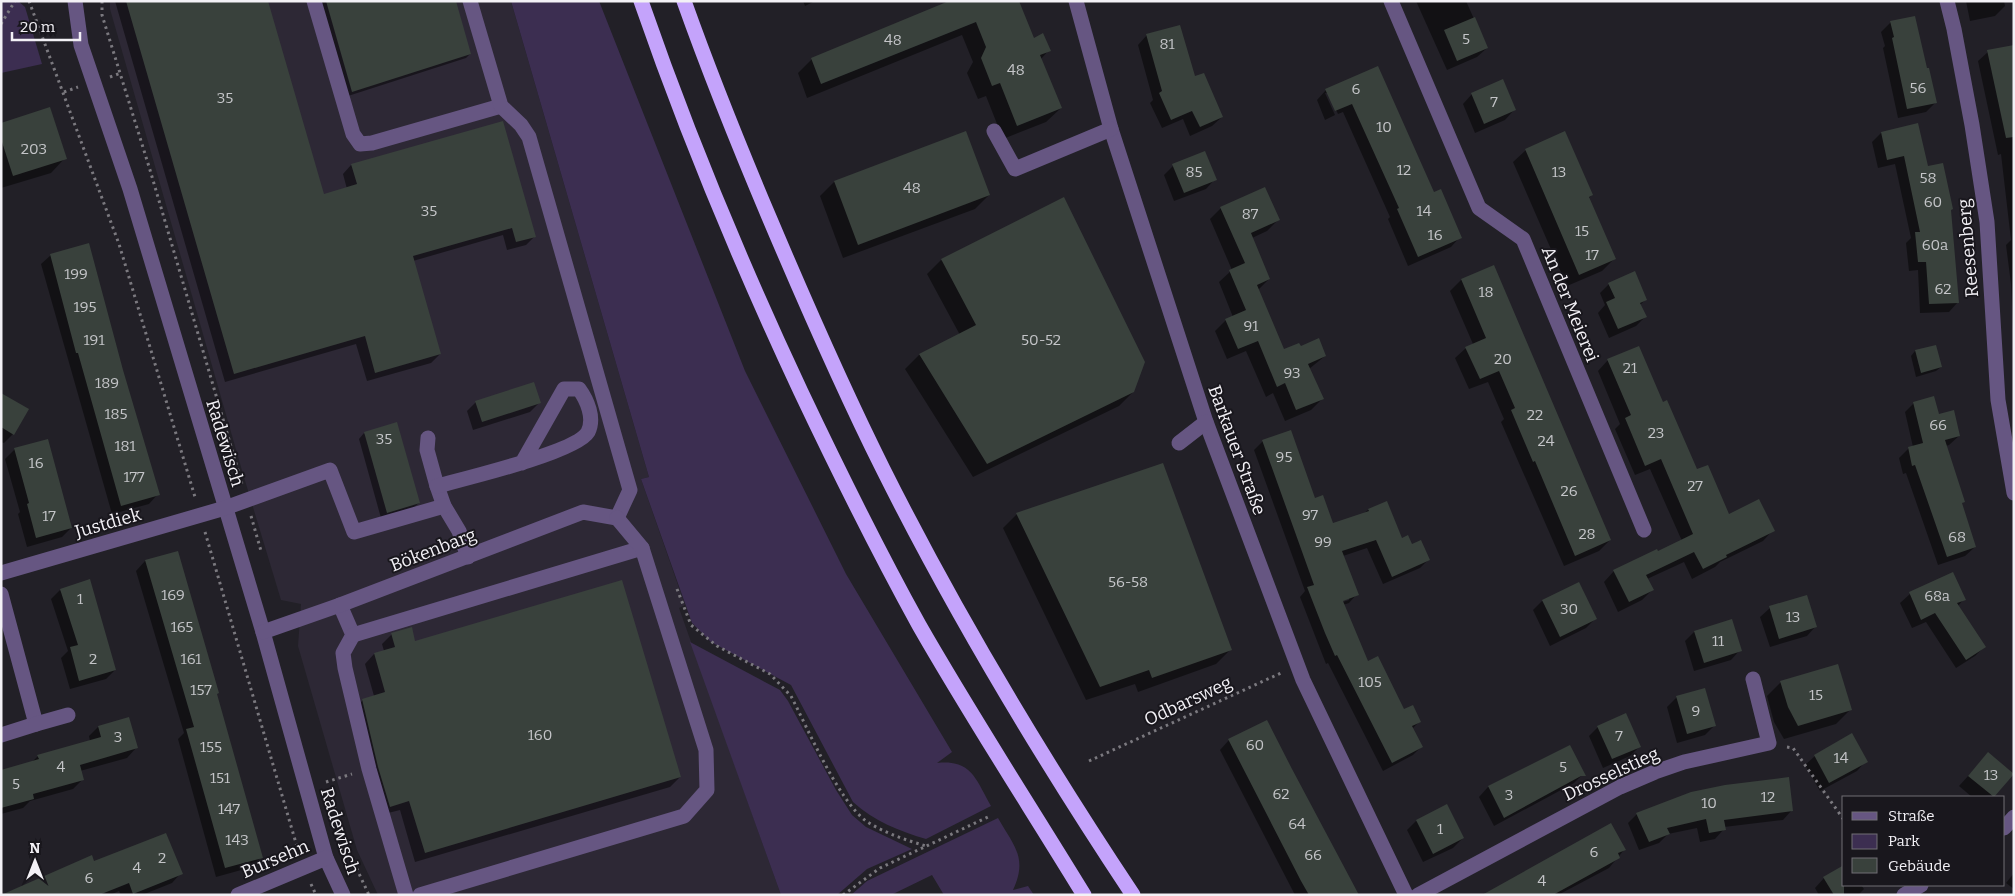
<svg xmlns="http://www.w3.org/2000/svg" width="2015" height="896" font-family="Bitter,serif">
<rect width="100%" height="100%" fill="#222027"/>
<path fill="#2d2835" d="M110,1H511L649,477L641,479L685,605L679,608L781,895H378L357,850L298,646L301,604L281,600L243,474L110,9Z"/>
<g fill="#3c2e51">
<path d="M1,1H18L25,7L42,64L1,73Z"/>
<path d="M511,1H599L745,371L846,574L952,752L937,763C972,759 976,780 991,806L926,839C899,831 874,821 853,802L791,685L711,642L692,623L641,479L649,477Z"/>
<path d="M690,642L780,690L788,701L836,790L852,815L866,827L912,849L867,869L837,895H781Z"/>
<path d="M998,818C1014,846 1028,858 1013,890L1028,886L1034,895H944L932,875L891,895H851L867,881Z"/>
</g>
<g fill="#0007" fill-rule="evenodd">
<path d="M115,1H267L323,195L347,189L343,174L351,165L535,236L526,245L507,250L503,235L413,261L440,354L431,363L367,381L356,344L225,382Z"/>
<path d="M320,1H455L470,54L466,58L348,96Z"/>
<path d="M803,1H815L805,6Z"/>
<path d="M952,1L1034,39L1049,50L1041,59L1061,108L1046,122L1003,139L986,96L978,99L967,73L973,62L962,35L807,98L798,73L812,59Z"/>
<path d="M1416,1H1466L1487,48L1477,57L1447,70Z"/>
<path d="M1966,1H2004L2005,6L1995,16L1970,21Z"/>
<path d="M1891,22L1926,70L1936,102L1926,112L1898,118L1883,48L1885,46L1881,32Z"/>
<path d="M1147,35L1194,78L1222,117L1212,126L1190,136L1183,119L1162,128L1150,103L1153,100L1138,45Z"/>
<path d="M2014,47V329H2013L2011,284L2006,245L2011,240L2001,154L1998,155L1978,61L1988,52Z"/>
<path d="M1377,68L1434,194L1460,237L1451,247L1408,266L1388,219L1390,217L1343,112L1338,114L1328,93H1325L1335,115L1325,120L1317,100L1326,90Z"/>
<path d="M1472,94L1514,110L1505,120L1475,133L1463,104Z"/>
<path d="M1,124L65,158L51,173L1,188Z"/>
<path d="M1917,125L1927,167L1950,211L1958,302L1949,312L1920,313L1918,270L1909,271L1906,243L1911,238L1895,164L1878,168L1872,142L1881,133Z"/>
<path d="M965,133L989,195L975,209L843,258L820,196L834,182Z"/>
<path d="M1526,150L1592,195L1588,199L1614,259L1602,271L1567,286L1513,162Z"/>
<path d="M1173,166L1215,179L1206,189L1174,201L1164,175Z"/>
<path d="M1221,208L1278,220L1267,231L1252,238L1269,279L1258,290L1283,351L1300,347L1325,356L1309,369L1322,399L1311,410L1285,421L1273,393L1266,397L1246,351L1227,359L1215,331L1226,320L1233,317L1219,282L1232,270L1210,219Z"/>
<path d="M51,255L121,371L158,494L149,504L112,514L41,264Z"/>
<path d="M941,260L1133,392L1119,406L973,477L905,369L919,355L960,335L927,274Z"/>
<path d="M1493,266L1610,540L1599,551L1564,566L1501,422L1504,419L1488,382L1469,389L1455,358L1466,348L1473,344L1450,291L1461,280Z"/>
<path d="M1609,284L1646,299L1640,305L1645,317L1636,326L1609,338L1598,313L1605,305L1600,293Z"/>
<path d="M1935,346L1941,367L1936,371L1916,377L1911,356L1915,351Z"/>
<path d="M1608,360L1662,403L1696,471L1728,515L1773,530L1763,541L1720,562L1715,567L1692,579L1684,562L1647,579L1652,590L1642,600L1618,612L1604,582L1614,571L1682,541L1650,469L1635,475L1615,429L1620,424L1598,371Z"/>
<path d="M1,395L13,434L4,443L1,442Z"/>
<path d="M476,402H540L530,412L473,430L467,411Z"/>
<path d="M1914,403L1938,415L1959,436L1949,445L1946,446L1963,502L1961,504L1975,547L1965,556L1938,565L1906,473L1903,474L1899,458L1909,448L1913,447L1905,412Z"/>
<path d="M364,433L419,503L413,508L381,518L359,439Z"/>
<path d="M1263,441L1314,500L1332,525L1363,514L1368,510L1387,502L1402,540L1429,559L1420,568L1383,584L1367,548L1343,556L1357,594L1349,603L1343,605L1367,663L1404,711L1420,721L1412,729L1421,747L1413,755L1383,771L1328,663L1326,664L1300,597L1305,591L1254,450ZM1349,597V600L1337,604Z"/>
<path d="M15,449L71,528L62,537L27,547L18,514L20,512L5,459Z"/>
<path d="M1017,514L1230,650L1216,664L1138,692L1135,684L1086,700L1003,528Z"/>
<path d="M177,552L261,857L252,867L216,877L178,739L184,733L136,571L145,561Z"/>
<path d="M60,590L115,670L106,679L70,689L61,658L68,651L51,599Z"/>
<path d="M1910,594L1964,599L1958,606L1984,647L1975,656L1956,668L1926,622L1912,628L1900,603Z"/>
<path d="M1542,601L1595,619L1586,628L1550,646L1533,610Z"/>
<path d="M1770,608L1816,626L1807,636L1770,647L1760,617Z"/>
<path d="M1731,620L1740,650L1731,660L1694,671L1685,641L1694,632Z"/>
<path d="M392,634L680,777L670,787L415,862L400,810L380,815L353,710L363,700L374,696L365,664L374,654L384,651L382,644Z"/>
<path d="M1781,682L1850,710L1836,724L1784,739L1774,722L1767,696Z"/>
<path d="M1677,697L1714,726L1705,735L1677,743L1667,707Z"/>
<path d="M98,727L136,748L127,758L80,771L83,779L73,789L30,801L23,808L1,814V771L32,762L38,756L90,741L89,736Z"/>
<path d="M1598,727L1639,747L1630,756L1603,768L1589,736Z"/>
<path d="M1229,740L1351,895H1295L1220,750Z"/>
<path d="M1569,747L1583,774L1574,783L1494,826L1479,797L1488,787Z"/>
<path d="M1988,754L2012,774L1992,797H1972L1959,786Z"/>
<path d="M1815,756L1866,761L1857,771L1820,791L1805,765Z"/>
<path d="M1792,810L1783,820L1724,827V829L1715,839L1700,842L1697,828L1668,834L1659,843L1639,850L1628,823L1637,814Z"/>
<path d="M1416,821L1463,838L1453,848L1423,862L1407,830Z"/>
<path d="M1611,825L1624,850L1609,868L1558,895H1485Z"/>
<path d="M94,863L181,873L172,883L142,895H121L119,891L110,895H1L49,876Z"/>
<path d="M2014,873V889L2006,883Z"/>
<path d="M1824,878L1844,885H1861L1864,889L1858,895H1819L1815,888Z"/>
</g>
<g fill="#39413c">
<path d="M126,1H268L324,194L357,184L351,164L503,121L536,237L516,242L512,228L413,256L441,354L375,373L365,336L234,374Z"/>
<path d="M326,1H456L471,54L352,92Z"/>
<path d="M949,1H1019L1034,38L1043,33L1051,51L1040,55L1062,108L1017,126L1000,83L992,86L981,58L986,47L976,22L821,84L811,58Z"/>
<path d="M1915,16L1927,68H1929L1937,103L1907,109L1892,38L1894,37L1890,21Z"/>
<path d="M1475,17L1488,48L1457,61L1444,30Z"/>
<path d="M1180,25L1195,76L1204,73L1223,117L1200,127L1192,111L1171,120L1159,93L1162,91L1146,34Z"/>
<path d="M2014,45V137L2006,138L1987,50Z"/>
<path d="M1378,66L1434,192L1441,189L1462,238L1418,257L1397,209L1399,208L1352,104L1335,111L1325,89Z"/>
<path d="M1503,79L1516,110L1484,124L1471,93Z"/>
<path d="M50,107L67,159L13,176L1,139V123Z"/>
<path d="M1918,123L1928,166L1943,163L1953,209L1951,210L1959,303L1929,304L1926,262H1918L1915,232H1920L1904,156L1887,160L1881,132Z"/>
<path d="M966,131L990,195L858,245L834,181Z"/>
<path d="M1565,131L1593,195L1589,197L1616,259L1579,275L1525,149Z"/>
<path d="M1205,151L1217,180L1184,193L1172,164Z"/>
<path d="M1265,187L1280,220L1251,233L1270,279L1257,285L1284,349L1299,343L1301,346L1319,338L1326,356L1308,364L1324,399L1296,410L1285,383L1277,387L1258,341L1238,349L1225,319L1246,310L1229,270L1245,263L1220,207Z"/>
<path d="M1064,197L1145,362L1134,392L987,464L919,354L976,325L941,259Z"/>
<path d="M89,243L123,370L160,495L121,506L78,353H76L50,254Z"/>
<path d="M1494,265L1611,540L1575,556L1535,461L1533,462L1511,410L1515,408L1499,371L1480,379L1465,347L1486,338L1461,279Z"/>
<path d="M1635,271L1647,300L1640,303L1647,317L1618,329L1606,302L1615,298L1608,283Z"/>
<path d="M1936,345L1942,367L1921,373L1915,350Z"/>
<path d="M1639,346L1663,402L1667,400L1697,469L1708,465L1729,514L1759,499L1775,531L1726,555L1727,557L1703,569L1694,552L1646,575L1654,590L1629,602L1613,570L1657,549L1658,551L1693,534L1661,459L1645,466L1625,418L1631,415L1607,359Z"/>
<path d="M534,382L541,403L482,422L475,401Z"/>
<path d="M1,393L29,409L14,435L1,427Z"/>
<path d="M1934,396L1939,414L1954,410L1960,436L1945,440L1965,502L1962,503L1976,547L1947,557L1915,465L1912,466L1908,447L1923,443L1913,402Z"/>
<path d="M397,422L420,503L387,513L364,432Z"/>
<path d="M1291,430L1315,498L1323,495L1333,523L1369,511L1368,509L1387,501L1402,538L1408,535L1412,544L1421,540L1430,560L1392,577L1376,540L1342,551L1359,595L1343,601L1368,661L1378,656L1404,709L1413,705L1421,722L1412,726L1423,747L1392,763L1337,655L1335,656L1325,633L1307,587L1314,585L1262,440Z"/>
<path d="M48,439L72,528L36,538L27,504L29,503L14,448Z"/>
<path d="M1163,463L1232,650L1152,678L1149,670L1100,687L1016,513Z"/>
<path d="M178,551L219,693L217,694L263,858L225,868L186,729L194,727L145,560Z"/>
<path d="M1953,572L1966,600L1957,603L1986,647L1966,660L1935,613L1921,620L1909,592Z"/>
<path d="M90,579L116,670L79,681L70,647L78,645L60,589Z"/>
<path d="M622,580L681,777L425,853L409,801L390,807L378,767L362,699L385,692L374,653L395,647L391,633L412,627L415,641Z"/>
<path d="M1579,582L1597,619L1560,637L1542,600Z"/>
<path d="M1807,595L1817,627L1779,639L1769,606Z"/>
<path d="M1732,619L1742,651L1704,663L1694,631Z"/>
<path d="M1838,664L1852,710L1798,726L1788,707L1780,681Z"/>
<path d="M1705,688L1716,726L1687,734L1676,696Z"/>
<path d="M1626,713L1641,747L1612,759L1597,726Z"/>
<path d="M129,717L138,748L80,765L84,780L33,794L34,799L1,808V770L39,759L37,755L101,737L98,726Z"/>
<path d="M1267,720L1292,769L1359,895H1309L1301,881L1228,739Z"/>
<path d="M1852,733L1868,762L1829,783L1814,755Z"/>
<path d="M1570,745L1586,776H1581L1504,818L1488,786Z"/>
<path d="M1988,752L2014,774L1994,797L1968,776Z"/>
<path d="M1789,777L1793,811L1724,820L1726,830L1709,833L1706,819L1667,828L1670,834L1649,842L1636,813L1691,792L1725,785Z"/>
<path d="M1447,804L1464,838L1433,854L1416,820Z"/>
<path d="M1611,823L1626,850L1618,853L1620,858L1553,895H1482Z"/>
<path d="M166,833L183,874L133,894L129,883L99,895H1L92,855L94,861Z"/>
<path d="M1844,865V895H1834L1823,877Z"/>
</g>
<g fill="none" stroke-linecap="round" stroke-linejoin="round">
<g stroke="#7b797f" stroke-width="3" stroke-dasharray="2.5 4" stroke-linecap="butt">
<path d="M29,1L119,244L195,497"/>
<path d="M102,1V15L150,170L242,484"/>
<path d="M1,24L15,1"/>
<path d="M110,77L121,73"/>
<path d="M64,92L78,87"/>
<path d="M251,516L261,551"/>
<path d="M205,532L298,850"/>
<path d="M677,589L691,625L717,646L770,674L791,696C808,729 838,800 866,821C884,833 906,840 926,846"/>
<path d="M1787,747L1793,748L1844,820"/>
<path d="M1089,761L1281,673"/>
<path d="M326,782L352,774"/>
<path d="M330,795L348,850L369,895"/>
<path d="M311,884L316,895"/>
<path d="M843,895L880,868L990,816"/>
</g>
<g stroke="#665682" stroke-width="15">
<path d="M75,1L81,45L130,189L263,632L326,858L343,895"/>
<path d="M314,1L353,134L360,144L372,143L501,106"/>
<path d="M470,1L501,106L521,125L529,137L630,490L617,518"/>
<path d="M1076,1L1111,129L1206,422L1303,680L1406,895"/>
<path d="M1391,1L1479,208L1523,239L1644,530"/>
<path d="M1947,1L1954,29L1972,125L1987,222L1998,400L2014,493"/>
<path d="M994,131L1015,169L1111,129"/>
<path d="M428,438L427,450L437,486L444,506L459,531L468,557"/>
<path d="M1179,443L1206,422"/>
<path d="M437,486C463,479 577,452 588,432C595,418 587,400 579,389H564L522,463"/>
<path d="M1,573L225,508L330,470L354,532L444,506"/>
<path d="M1,594L36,724L1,735"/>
<path d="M340,605L353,635L343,653L345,668L369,769L406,895"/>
<path d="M263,632L340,605L583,512L617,518"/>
<path d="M353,635L642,548"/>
<path d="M36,724L68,715"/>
<path d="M2004,828L2014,817"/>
<path d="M238,895L326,858"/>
<path d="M420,895L684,816L707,790L706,750L642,548L617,518"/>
<path d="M1418,895L1620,787L1655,772L1684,762L1769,743L1753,679"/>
<path d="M1904,895L1921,885"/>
</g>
<g stroke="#c4a3fb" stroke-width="15">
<path d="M641,1C687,134 741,264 801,392C838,470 877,549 919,625C971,716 1029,805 1084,895"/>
<path d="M684,1C710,74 739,146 769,217C805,302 842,387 883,469C957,617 1042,758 1133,895"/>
</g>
</g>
<g text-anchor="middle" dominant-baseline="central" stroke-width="4" stroke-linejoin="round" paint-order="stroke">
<g font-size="15" fill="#c4c5c8">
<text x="1466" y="39">5</text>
<text x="893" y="40">48</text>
<text x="1167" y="44">81</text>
<text x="1016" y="70">48</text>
<text x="1918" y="88">56</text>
<text x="1356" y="89">6</text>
<text x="225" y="98">35</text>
<text x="1494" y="102">7</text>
<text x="1384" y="127">10</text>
<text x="34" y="149">203</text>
<text x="1404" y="170">12</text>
<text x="1194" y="172">85</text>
<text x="1559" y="172">13</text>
<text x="1928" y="178">58</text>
<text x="912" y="188">48</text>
<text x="1933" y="202">60</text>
<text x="429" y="211">35</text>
<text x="1424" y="211">14</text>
<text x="1250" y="214">87</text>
<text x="1582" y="231">15</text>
<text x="1435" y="235">16</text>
<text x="1935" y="245">60a</text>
<text x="1592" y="255">17</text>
<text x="76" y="274">199</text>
<text x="1943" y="289">62</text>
<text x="1486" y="292">18</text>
<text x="85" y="307">195</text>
<text x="1251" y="326">91</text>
<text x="94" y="340">191</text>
<text x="1041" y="340">50-52</text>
<text x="1503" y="359">20</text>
<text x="1630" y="368">21</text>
<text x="1292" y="373">93</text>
<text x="107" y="383">189</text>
<text x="116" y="414">185</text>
<text x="1535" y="415">22</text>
<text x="1938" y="425">66</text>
<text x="1656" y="433">23</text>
<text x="384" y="439">35</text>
<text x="1546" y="441">24</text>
<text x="125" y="446">181</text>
<text x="1284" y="457">95</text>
<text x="36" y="463">16</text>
<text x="134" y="477">177</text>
<text x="1695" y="486">27</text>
<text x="1569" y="491">26</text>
<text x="1310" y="515">97</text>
<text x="49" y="516">17</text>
<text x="1587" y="534">28</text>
<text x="1957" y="537">68</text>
<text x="1323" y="542">99</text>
<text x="1128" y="582">56-58</text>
<text x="173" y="595">169</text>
<text x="1937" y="596">68a</text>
<text x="80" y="599">1</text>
<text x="1569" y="609">30</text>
<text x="1793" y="617">13</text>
<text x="182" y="627">165</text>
<text x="1718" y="641">11</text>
<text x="93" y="659">2</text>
<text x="191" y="659">161</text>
<text x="1370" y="682">105</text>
<text x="201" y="690">157</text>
<text x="1816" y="695">15</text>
<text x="1696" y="711">9</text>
<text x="540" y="735">160</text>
<text x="1619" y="736">7</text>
<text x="118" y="737">3</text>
<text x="1255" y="745">60</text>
<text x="211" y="747">155</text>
<text x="1841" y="758">14</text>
<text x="61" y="767">4</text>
<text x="1563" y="767">5</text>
<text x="1991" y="775">13</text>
<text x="220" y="778">151</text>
<text x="16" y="784">5</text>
<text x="1281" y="794">62</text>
<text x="1509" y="795">3</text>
<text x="1768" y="797">12</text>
<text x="1709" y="803">10</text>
<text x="229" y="809">147</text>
<text x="1297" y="824">64</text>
<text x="1440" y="829">1</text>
<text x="237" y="840">143</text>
<text x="1594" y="852">6</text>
<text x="1313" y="855">66</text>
<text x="162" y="858">2</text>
<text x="137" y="868">4</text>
<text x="89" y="878">6</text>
<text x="1542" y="881">4</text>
</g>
<g font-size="18" fill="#f3f1f6" stroke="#19171d">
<text transform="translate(1968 248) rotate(-95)">Reesenberg</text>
<text transform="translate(1570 304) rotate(68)">An der Meierei</text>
<text transform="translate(225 443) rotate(73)">Radewisch</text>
<text transform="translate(1237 450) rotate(70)">Barkauer Straße</text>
<text transform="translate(108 523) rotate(-16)">Justdiek</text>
<text transform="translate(433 550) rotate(-21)">Bökenbarg</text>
<text transform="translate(1188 701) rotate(-25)">Odbarsweg</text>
<text transform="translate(1611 774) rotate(-25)">Drosselstieg</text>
<text transform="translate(340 831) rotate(72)">Radewisch</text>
<text transform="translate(275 859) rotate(-23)">Bursehn</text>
</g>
</g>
<rect width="2015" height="896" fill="none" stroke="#f3f1f6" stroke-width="5"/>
<rect x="1842" y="796" width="162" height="90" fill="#19171d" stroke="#706e74"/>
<rect x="1852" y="812" width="25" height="8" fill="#665682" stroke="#706e74"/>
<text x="1888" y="821" font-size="15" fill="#f3f1f6">Straße</text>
<rect x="1852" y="834" width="25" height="15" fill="#3c2e51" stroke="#706e74"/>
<text x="1888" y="846" font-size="15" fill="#f3f1f6">Park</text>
<rect x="1852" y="858" width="25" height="15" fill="#39413c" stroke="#706e74"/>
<text x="1888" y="871" font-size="15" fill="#f3f1f6">Gebäude</text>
<g transform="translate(35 861)" stroke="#19171d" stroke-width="4" paint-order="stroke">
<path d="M0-4L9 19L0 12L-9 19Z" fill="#f3f1f6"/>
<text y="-8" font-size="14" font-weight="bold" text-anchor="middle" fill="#f3f1f6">N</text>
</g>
<path d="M12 32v8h68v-8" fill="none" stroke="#f3f1f6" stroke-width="2.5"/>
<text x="20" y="32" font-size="15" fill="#f3f1f6" stroke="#19171d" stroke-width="4" paint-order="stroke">20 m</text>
</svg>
